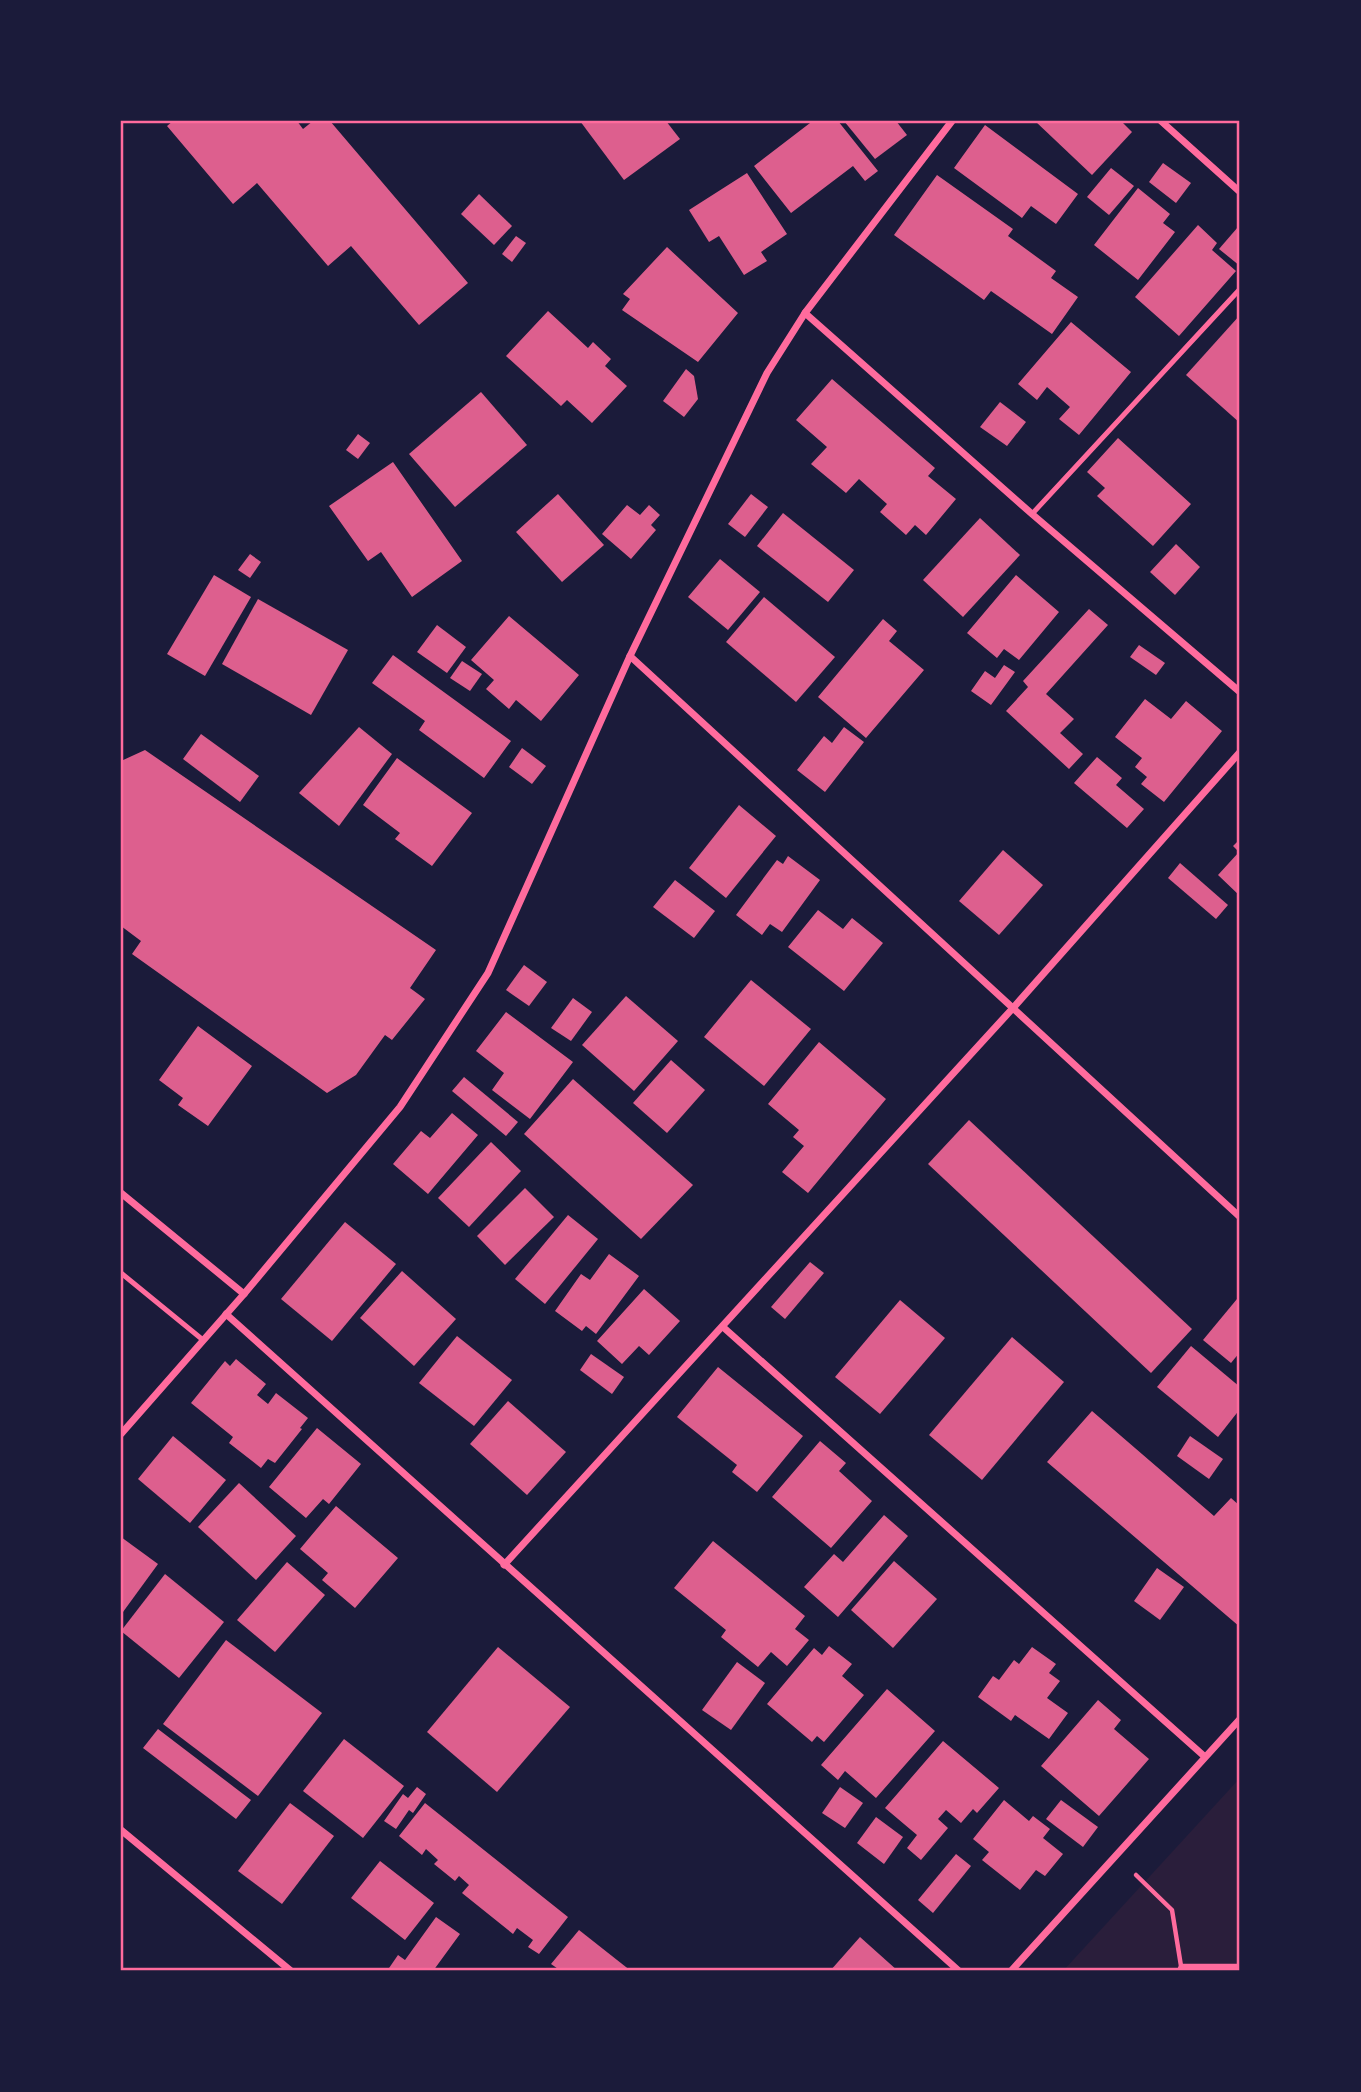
<svg xmlns="http://www.w3.org/2000/svg" width="1361" height="2092" font-family="Cabin,sans-serif">
<rect width="100%" height="100%" fill="#1b1b3a"/>
<path fill="#2a1e3b" d="M1240,1778V1971H1063Z"/>
<g fill="#dd5f8e">
<path d="M173,121H297L303,129L313,121H330L468,283L419,325L351,246L328,266L257,183L233,204L167,126Z"/>
<path d="M580,121H666L680,139L624,180Z"/>
<path d="M808,121H838L878,171L865,181L853,166L791,213L754,166L810,123Z"/>
<path d="M844,121H896L907,135L875,159Z"/>
<path d="M1035,121H1121L1132,132L1092,175Z"/>
<path d="M985,125L1078,194L1056,224L1031,206L1022,218L954,168Z"/>
<path d="M1163,163L1191,183L1176,203L1149,182Z"/>
<path d="M1111,168L1134,186L1109,215L1087,197Z"/>
<path d="M747,173L787,234L761,252L767,261L744,275L719,236L709,242L689,210Z"/>
<path d="M937,175L1013,229L1008,236L1056,271L1051,278L1078,297L1052,334L991,291L984,300L894,235Z"/>
<path d="M1138,188L1170,214L1163,223L1175,232L1138,280L1094,245Z"/>
<path d="M479,194L512,226L494,245L461,214Z"/>
<path d="M1198,225L1217,243L1212,250L1236,271L1179,336L1135,297Z"/>
<path d="M1238,227L1240,229V266L1219,249Z"/>
<path d="M516,236L526,243L512,262L502,254Z"/>
<path d="M667,247L738,313L698,362L622,310L630,299L623,294Z"/>
<path d="M548,311L588,348L593,342L611,359L605,366L627,386L592,423L567,400L561,406L506,356Z"/>
<path d="M1240,315V423L1186,375Z"/>
<path d="M1071,322L1131,372L1079,435L1059,419L1070,407L1047,387L1037,400L1018,384Z"/>
<path d="M686,369L694,376L698,399L684,417L663,401Z"/>
<path d="M832,379L935,468L928,476L956,499L926,535L915,525L906,535L880,512L887,504L859,479L846,493L811,464L827,447L796,420Z"/>
<path d="M481,392L527,445L455,507L409,454Z"/>
<path d="M1000,402L1026,422L1007,446L980,427Z"/>
<path d="M358,434L370,443L358,459L346,450Z"/>
<path d="M1118,438L1191,504L1153,546L1097,496L1105,488L1087,472Z"/>
<path d="M393,462L462,561L412,597L381,552L368,561L329,506Z"/>
<path d="M558,494L604,545L562,582L516,532Z"/>
<path d="M751,494L768,507L745,537L728,524Z"/>
<path d="M627,505L640,515L649,505L660,515L651,525L656,530L631,559L602,534Z"/>
<path d="M783,513L854,570L828,602L757,546Z"/>
<path d="M980,518L1020,555L963,617L923,580Z"/>
<path d="M1176,544L1200,567L1175,595L1150,572Z"/>
<path d="M250,554L261,562L250,578L238,570Z"/>
<path d="M720,559L760,592L728,630L688,597Z"/>
<path d="M214,575L251,597L205,676L167,654Z"/>
<path d="M1016,575L1059,612L1019,660L1004,649L997,658L967,633Z"/>
<path d="M764,597L835,657L796,702L726,642Z"/>
<path d="M258,599L348,650L311,715L222,664Z"/>
<path d="M1089,609L1108,625L1046,694L1074,719L1060,733L1083,754L1069,769L1006,711L1028,687L1023,681Z"/>
<path d="M509,616L579,675L541,721L516,700L509,709L486,689L494,680L471,660Z"/>
<path d="M883,619L897,631L889,641L924,670L866,738L818,697Z"/>
<path d="M437,625L466,647L447,673L417,652Z"/>
<path d="M1139,645L1165,663L1156,675L1130,657Z"/>
<path d="M393,655L511,741L484,778L419,730L425,721L372,683Z"/>
<path d="M462,661L482,674L470,691L450,678Z"/>
<path d="M1004,665L1015,672L991,705L971,691L985,671L995,678Z"/>
<path d="M1145,699L1171,719L1186,701L1222,731L1164,802L1141,784L1147,777L1135,767L1142,758L1115,737Z"/>
<path d="M359,727L392,754L339,826L299,793Z"/>
<path d="M844,727L864,742L825,792L797,770L824,736L832,743Z"/>
<path d="M201,734L259,776L240,802L183,759Z"/>
<path d="M522,748L546,766L532,784L509,767Z"/>
<path d="M145,750L436,950L410,988L425,999L392,1040L385,1035L356,1075L327,1093L132,954L141,941L121,926V761Z"/>
<path d="M1097,757L1122,778L1116,785L1144,809L1127,828L1074,783Z"/>
<path d="M397,758L472,813L432,866L395,839L400,833L363,805Z"/>
<path d="M739,805L776,836L726,898L689,868Z"/>
<path d="M1240,839V896L1218,875L1239,852L1233,846Z"/>
<path d="M1003,850L1043,885L999,935L959,901Z"/>
<path d="M788,856L820,880L782,932L770,924L762,935L736,915L777,860L783,864Z"/>
<path d="M1180,863L1228,905L1216,919L1168,878Z"/>
<path d="M675,880L715,911L694,938L653,907Z"/>
<path d="M818,910L843,929L852,918L883,943L844,991L788,947Z"/>
<path d="M524,965L547,982L529,1006L506,990Z"/>
<path d="M751,980L811,1029L764,1086L704,1037Z"/>
<path d="M626,996L678,1041L634,1091L582,1045Z"/>
<path d="M573,998L592,1012L571,1041L551,1028Z"/>
<path d="M506,1012L573,1062L530,1119L492,1090L504,1073L476,1051Z"/>
<path d="M198,1026L252,1066L208,1126L178,1105L183,1098L159,1080Z"/>
<path d="M819,1042L886,1099L808,1193L782,1172L804,1146L793,1137L799,1130L768,1104Z"/>
<path d="M671,1060L705,1090L667,1133L633,1103Z"/>
<path d="M464,1077L518,1122L506,1136L452,1091Z"/>
<path d="M573,1079L693,1185L641,1239L524,1134Z"/>
<path d="M452,1113L478,1135L428,1194L393,1164L421,1131L430,1138Z"/>
<path d="M969,1120L1192,1329L1151,1373L928,1164Z"/>
<path d="M491,1142L521,1171L469,1227L438,1198Z"/>
<path d="M525,1188L554,1217L505,1265L477,1236Z"/>
<path d="M568,1215L598,1239L545,1304L515,1279Z"/>
<path d="M345,1222L396,1264L332,1341L281,1299Z"/>
<path d="M609,1254L639,1276L596,1334L586,1326L582,1331L555,1311L581,1274L590,1280Z"/>
<path d="M810,1262L824,1273L785,1319L771,1307Z"/>
<path d="M402,1271L456,1319L414,1366L360,1318Z"/>
<path d="M644,1289L680,1321L649,1355L639,1346L622,1364L597,1341Z"/>
<path d="M1237,1299L1240,1301V1352L1231,1363L1203,1340Z"/>
<path d="M900,1300L945,1338L880,1414L835,1377Z"/>
<path d="M457,1336L512,1380L474,1426L419,1383Z"/>
<path d="M1012,1337L1064,1382L982,1480L929,1435Z"/>
<path d="M1191,1346L1240,1387V1409L1218,1437L1157,1387Z"/>
<path d="M591,1354L624,1377L612,1394L580,1370Z"/>
<path d="M236,1359L266,1384L257,1395L268,1404L276,1393L308,1418L300,1428L302,1429L275,1463L268,1459L261,1468L229,1443L233,1437L191,1403L225,1361L230,1366Z"/>
<path d="M718,1367L803,1436L757,1492L732,1472L737,1465L677,1417Z"/>
<path d="M508,1401L566,1452L527,1495L470,1444Z"/>
<path d="M1092,1411L1214,1516L1231,1498L1240,1506V1627L1047,1462Z"/>
<path d="M317,1428L361,1464L329,1504L323,1499L306,1518L269,1487Z"/>
<path d="M173,1436L226,1480L190,1523L138,1479Z"/>
<path d="M1190,1436L1223,1459L1209,1479L1177,1456Z"/>
<path d="M820,1441L846,1463L839,1471L872,1501L831,1548L772,1497Z"/>
<path d="M239,1483L296,1536L256,1580L198,1527Z"/>
<path d="M336,1506L398,1558L355,1608L322,1580L328,1573L300,1549Z"/>
<path d="M884,1515L908,1536L838,1617L804,1587L834,1554L843,1562Z"/>
<path d="M121,1537L158,1564L123,1612L121,1610Z"/>
<path d="M713,1541L805,1616L795,1629L809,1640L787,1666L771,1652L758,1667L721,1637L726,1630L674,1588Z"/>
<path d="M894,1561L937,1599L893,1648L851,1610Z"/>
<path d="M287,1562L325,1595L275,1652L237,1620Z"/>
<path d="M1157,1568L1184,1587L1160,1620L1134,1601Z"/>
<path d="M165,1574L224,1622L179,1678L121,1631Z"/>
<path d="M226,1640L322,1713L258,1796L163,1724Z"/>
<path d="M829,1646L852,1664L842,1676L864,1695L824,1742L817,1736L812,1742L767,1704L814,1648L822,1655Z"/>
<path d="M498,1647L570,1707L497,1792L427,1732Z"/>
<path d="M1032,1647L1056,1664L1049,1673L1060,1681L1047,1698L1068,1713L1049,1739L1015,1715L1011,1721L978,1697L993,1676L999,1680L1014,1660L1019,1664Z"/>
<path d="M737,1662L765,1683L731,1730L702,1710Z"/>
<path d="M887,1689L935,1731L876,1798L845,1771L838,1780L821,1765Z"/>
<path d="M1098,1700L1121,1720L1114,1729L1149,1759L1099,1816L1041,1766Z"/>
<path d="M158,1729L251,1800L236,1819L143,1748Z"/>
<path d="M344,1739L404,1786L363,1838L303,1791Z"/>
<path d="M943,1741L999,1788L977,1813L973,1809L961,1823L946,1810L938,1819L948,1828L921,1860L907,1848L917,1835L885,1808Z"/>
<path d="M417,1787L426,1794L413,1813L409,1810L396,1829L384,1821L403,1794L408,1798Z"/>
<path d="M840,1787L863,1803L845,1828L822,1813Z"/>
<path d="M1004,1800L1029,1821L1033,1816L1050,1829L1043,1838L1063,1854L1045,1876L1036,1870L1020,1890L982,1860L989,1852L973,1839Z"/>
<path d="M1061,1800L1098,1827L1083,1847L1046,1819Z"/>
<path d="M290,1803L334,1836L282,1904L238,1871Z"/>
<path d="M425,1803L568,1917L539,1954L528,1947L533,1940L517,1928L513,1934L462,1893L469,1885L459,1876L455,1881L434,1864L438,1860L426,1849L422,1855L399,1836Z"/>
<path d="M876,1817L903,1837L884,1864L857,1843Z"/>
<path d="M956,1854L971,1866L933,1913L918,1900Z"/>
<path d="M380,1861L434,1903L405,1940L351,1898Z"/>
<path d="M436,1917L460,1934L433,1971H387L398,1955L405,1960Z"/>
<path d="M579,1930L631,1971H561L551,1964Z"/>
<path d="M860,1937L898,1971H830Z"/>
</g>
<g fill="none" stroke-linecap="round" stroke-linejoin="round">
<g stroke="#ff6b9d" stroke-width="4.5">
<path d="M1136,1875L1172,1910L1181,1966L1179,1971"/>
<path d="M1181,1966H1240"/>
</g>
<g stroke="#ff6b9d" stroke-width="5">
<path d="M1032,514L1240,289"/>
<path d="M121,1273L203,1340"/>
</g>
<g stroke="#ff6b9d" stroke-width="7">
<path d="M1161,121L1240,192"/>
<path d="M805,313L1032,514L1240,692"/>
<path d="M630,656L1240,1217"/>
<path d="M121,1193L244,1294"/>
<path d="M226,1314L959,1971"/>
<path d="M723,1327L1204,1756"/>
<path d="M121,1434L244,1294L400,1107L488,973L630,656L767,373L805,313L952,121"/>
<path d="M504,1565L1013,1008L1240,752"/>
<path d="M121,1830L291,1971"/>
<path d="M1011,1971L1240,1719"/>
</g>
</g>
<rect width="1361" height="2092" fill="none" stroke="#1b1b3a" stroke-width="245"/>
<rect x="122" y="122" width="1116" height="1847" fill="none" stroke="#ff6b9d" stroke-width="2.5"/>
</svg>
